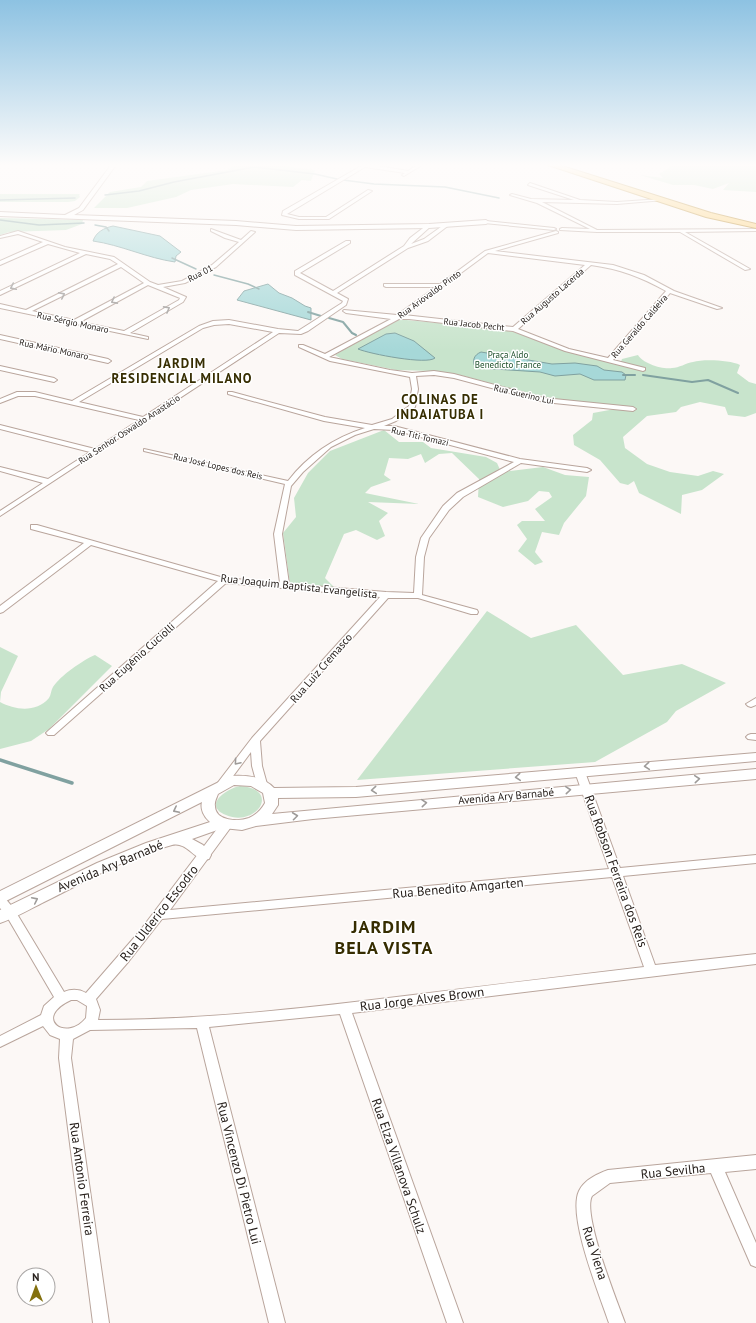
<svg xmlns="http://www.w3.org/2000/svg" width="756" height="1323" font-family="'PT Sans',sans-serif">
<rect width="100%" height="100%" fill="#fcf8f6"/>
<g fill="#c8e4cc">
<path d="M235,165H276L315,170L311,181L302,180L293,187L233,184L191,190L176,197L127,208H94L110,192L141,187L147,181L227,170Z"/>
<path d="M673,165H756V192L723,190L729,183L713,189L694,185H673L640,175L663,178L659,174Z"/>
<path d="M0,194H80L79,195L80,197L75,201L68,202H0Z"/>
<path d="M0,218L83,220L82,224L66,230L9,232L0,235Z"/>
<path d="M396,319L501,329L518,333L572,353L620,364L622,359L638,355C642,363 663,370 672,368C679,368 686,363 693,362C703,359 730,360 740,365L737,373L749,382L756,384V413L745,417L728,415L725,407L700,402L681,407L676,412L647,416L623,437L625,448L647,464L670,472L698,476L713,471L724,474L702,490L682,495L681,514L639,493L634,481L628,485L620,483L600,460L574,445L573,435L592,420L593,413L615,409L618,406H588L576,401L547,399L544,396L526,393L464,376L432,371L396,370L342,359L335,355Z"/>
<path d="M384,430L399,442H423L431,448L486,457L497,463L501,472L543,467L565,475L589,477L586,496L564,523L559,535L542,532L535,552L543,562L535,565L518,551L527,539L517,525L522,521H545L535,509L552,497L549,492L539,491L528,501L503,507L478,497L479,479L452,453L439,454L425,463L421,454L408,459L389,458L384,475L391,480L371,487L365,493L419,504L368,502L388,513L379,521L385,536L377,540L356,530L344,534L325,578L334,587L312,592L290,584L283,533L296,517L294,498L308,473L330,451Z"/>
<path d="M487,611L531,638L576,625L623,675L682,664L726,683L676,711L667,722L595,762L357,780Z"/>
<path d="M0,647L18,656L1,692L0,702C15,710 36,713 49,698C51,695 51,690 53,687C60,676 83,660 95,655L112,666L49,729L31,741L0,749Z"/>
<path d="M240,786C282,789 256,828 226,815C203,806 225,789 240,786Z"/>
</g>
<g fill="#a6d8d8" stroke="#80a1a0">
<path d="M113,226L160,236L181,252L176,256L175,262C147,258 121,245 93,241C96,232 104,228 113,226Z"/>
<path d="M268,284L279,293L292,298L305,306L311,308V320L237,300L244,291Z"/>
<path d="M395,333L414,341L435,358C427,365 370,354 358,349L386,334Z"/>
<path d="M481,352L552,364L575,363L597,366L604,370L622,372L626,375L625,380H594L580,374L555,376L540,372L479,368L475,367C472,360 474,355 481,352Z"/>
</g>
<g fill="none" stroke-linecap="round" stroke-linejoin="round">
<g stroke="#80a1a0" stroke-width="1.5">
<path d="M343,180L374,184L445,187L499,198"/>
<path d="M105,195L139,191L174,182L254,167L315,174L337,179"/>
<path d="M0,200L75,198"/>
<path d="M0,220L39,225L84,223"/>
<path d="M95,225L106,227L109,231"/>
<path d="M172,258L196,269"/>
<path d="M214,275L248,284L259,289"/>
</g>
<g stroke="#80a1a0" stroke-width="2">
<path d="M308,312L321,316"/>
<path d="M329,318L343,322L352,333L356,335"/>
<path d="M623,375H635"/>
<path d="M643,375L692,382L708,380L738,393"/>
</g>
<path stroke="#80a1a0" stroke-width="3.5" d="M0,760L72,783"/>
<defs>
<g id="minor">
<path d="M359,165H372L408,171L417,165H422L404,176L402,175L405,173L365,167L287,214L299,217H326L368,190L372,191L329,219H299L282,215L283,211L361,166Z"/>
<path d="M530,183L580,200L617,202L662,199L664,200L617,204L542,202L597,230L756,229V231L685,232L750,269L745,270L680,232H597L560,230V229L562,228L590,229L537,203L510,195L512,194L531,199L574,200L528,185Z"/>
<path d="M486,221L554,228L556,229L554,230L484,223Z"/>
<path d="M445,224L449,225L428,241L408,248L337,293L348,299L346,305L308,331L301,334L279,333L0,516V511L43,483L0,471V467L48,479L90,452L0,429V425L95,449L139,420L35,396H18L0,403V399L17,392H35L72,401L199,326L213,321L229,320L278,329L298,331L342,303L343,301L295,275V271L346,241H350V243L300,273L333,291L404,246L410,238L427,225L431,226L411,244L424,239ZM229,324L273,332L143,417L79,402L203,328L214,325Z"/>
<path d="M211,229L241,240L251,231L255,232L216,267L185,283L163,287L186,297L183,302L130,333L148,337V339L0,308V304L26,310L118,264L110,259L86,254L0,295V291L80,253L48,244L0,265V261L43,242L18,234L0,238V236L18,231L65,247L114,257L150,282L158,285L182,281L212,265L239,242L225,238L211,231ZM121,267L144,283L74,320L32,311ZM148,285L180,298L179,300L124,331L80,322Z"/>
<path d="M556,231L558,232V233L495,251L613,265L644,275L674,291L722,308L717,309L670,293L613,360L645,368V370L643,371L565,351L513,331L409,319H399L329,357L390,370L412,373L434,371L454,374L544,398L633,407L636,409L633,411L544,402L454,378L434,375L416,376L418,389L415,407L406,415L396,421L384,426H394L520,459L587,468L591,470L587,472L521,463L463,497L449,510L429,538L424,557L422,595L477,610L478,612L477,614H471L418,598H388L260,741L262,766L267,784L266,786H258L257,784L252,766L251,752L225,787H217L216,785L252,738L380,597L226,583L54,735H48L46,733L48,731L218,581L91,545L3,612L0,613V606L84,543L31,529V525H37L224,578L280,583L274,534L285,484L144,451V449L288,481C308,455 334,438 365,428L324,421L228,394V392H232L325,417L372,425L392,419L409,406L412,389L410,377L330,361L299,347V345H303L325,354L391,319L346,313L343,311L344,310L397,315L436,287H386L384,286V284H440L485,251ZM488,253L585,265L513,327L404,315ZM591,265C620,269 641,277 666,291L608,358L569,349L518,329ZM374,429L394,430L514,462L457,493L443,506L421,538L416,557L414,593L386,592L289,584L282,534L291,486L303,472L331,447L355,435Z"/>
<path d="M0,335L108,359L111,361L108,363L0,339Z"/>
<path d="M0,366L54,378L57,380L54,382L0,370Z"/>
<path d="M756,698V705L751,707L748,706L746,704Z"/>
<path d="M751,734H756V740L748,739L746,737L748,735Z"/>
<path d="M580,769L584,770L585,772L620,868L756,855V863L623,876L655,965L756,954V964L352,1013L463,1323H447L340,1014L209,1027L285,1323H269L197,1028L90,1030L73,1039L71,1058L109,1323H93L59,1058L60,1039L50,1035L43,1026L0,1047V1036L41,1015L44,1006L54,997L6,915L0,908V896L4,897L14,909L64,992C71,989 79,989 86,993L139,932L223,821H231L232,824L231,827L170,910L609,869L575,772L576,770ZM612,877L644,967C567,976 490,985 413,995C308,1008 204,1020 98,1020L100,1010L96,999L129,961L162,919ZM71,1000H77L87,1006L86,1018C66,1043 32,1018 71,1000Z"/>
<path d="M756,1155V1169L725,1172L756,1243V1267L751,1265L711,1173L610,1183L592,1196C582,1214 617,1301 625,1323H609C600,1296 567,1216 579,1191C584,1180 597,1174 608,1170Z"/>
</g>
<g id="tertiary">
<path d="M111,165H116L83,210L74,215L236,221L296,226L429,224L486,220L489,222L486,224L429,228L296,230L236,225L0,216V212L65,215L79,208Z"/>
<path d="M756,753V761L356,797L278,798V805L272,814L756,769V779L313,819L256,826L242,830L223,828L192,839L203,845L211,855L209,859C195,863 188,841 172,845C127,857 85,882 44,902C30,909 15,918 0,923V910L97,863L146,843L210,822C204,817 200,809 202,802L0,904V891L231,776C246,775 263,776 274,788L356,787ZM234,785L251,786L263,793L265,803C261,810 256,815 249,818C238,822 215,821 215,806C214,802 217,797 218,794Z"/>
</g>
<path id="primary" d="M548,165H559L711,213L756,224V228L706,217Z"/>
</defs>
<use href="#minor" stroke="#b9a59c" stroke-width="2"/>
<use href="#tertiary" stroke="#b9a59c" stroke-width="2"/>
<use href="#primary" stroke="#b0790a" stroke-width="2"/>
<use href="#minor" fill="#fff" fill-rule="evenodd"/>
<use href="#tertiary" fill="#fff" fill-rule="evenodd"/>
<use href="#primary" fill="#fccb66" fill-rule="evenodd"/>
</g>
<defs><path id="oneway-chevron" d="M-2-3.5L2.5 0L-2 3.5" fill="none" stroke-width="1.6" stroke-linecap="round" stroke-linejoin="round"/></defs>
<g stroke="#9e9b99">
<use href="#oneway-chevron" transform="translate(13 287) rotate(154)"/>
<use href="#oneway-chevron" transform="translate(62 295) rotate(-27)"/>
<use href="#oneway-chevron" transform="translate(114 301) rotate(152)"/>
<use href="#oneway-chevron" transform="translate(167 309) rotate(-29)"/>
<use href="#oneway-chevron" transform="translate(237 762) rotate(130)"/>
<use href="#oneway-chevron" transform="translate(647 766) rotate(175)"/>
<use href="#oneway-chevron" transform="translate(518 777) rotate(175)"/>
<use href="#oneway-chevron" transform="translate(697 779) rotate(-5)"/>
<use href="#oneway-chevron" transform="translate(374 790) rotate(175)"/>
<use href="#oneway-chevron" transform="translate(568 790) rotate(-5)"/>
<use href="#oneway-chevron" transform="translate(424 803) rotate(-5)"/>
<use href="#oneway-chevron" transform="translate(176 810) rotate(153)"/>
<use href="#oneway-chevron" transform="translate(295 816) rotate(-7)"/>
<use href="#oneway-chevron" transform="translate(35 900) rotate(-26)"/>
</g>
<linearGradient id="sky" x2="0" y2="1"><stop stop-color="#8dc2e2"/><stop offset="0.47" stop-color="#fefcfb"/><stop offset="1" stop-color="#fefcfb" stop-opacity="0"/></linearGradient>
<rect width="756" height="351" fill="url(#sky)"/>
<g text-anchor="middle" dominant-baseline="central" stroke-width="3" stroke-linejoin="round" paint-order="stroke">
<g font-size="9" fill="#28211d" stroke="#fff">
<text transform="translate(200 273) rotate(-27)">Rua 01</text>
<text transform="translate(429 294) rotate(-36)">Rua Ariovaldo Pinto</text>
<text transform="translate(552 296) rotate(-41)">Rua Augusto Lacerda</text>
<text transform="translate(73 322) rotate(12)">Rua Sérgio Monaro</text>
<text transform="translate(474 324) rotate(6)">Rua Jacob Pecht</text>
<text transform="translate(639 326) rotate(-49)">Rua Geraldo Caldeira</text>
<text transform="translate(54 349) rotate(12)">Rua Mário Monaro</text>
<text transform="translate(524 394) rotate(13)">Rua Guerino Lui</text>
<text transform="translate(129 429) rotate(-33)">Rua Senhor Oswaldo Anastácio</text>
<text transform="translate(420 436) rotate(13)">Rua Titi Tomazi</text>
<text transform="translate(218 466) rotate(13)">Rua José Lopes dos Reis</text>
</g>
<g font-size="9" fill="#1d4f2a" stroke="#fff">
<text x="508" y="354">Praça Aldo<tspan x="508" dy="10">Benedicto France</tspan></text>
</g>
<g font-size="11" fill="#28211d" stroke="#fff">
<text transform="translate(299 586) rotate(6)">Rua Joaquim Baptista Evangelista</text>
<text transform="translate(137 657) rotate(-42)">Rua Eugênio Cuciolli</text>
<text transform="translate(321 668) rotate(-49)">Rua Luiz Cremasco</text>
<text transform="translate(506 796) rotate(-5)">Avenida Ary Barnabé</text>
</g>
<g font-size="13" font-weight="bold" letter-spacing="1" fill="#362d01" stroke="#fff">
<text x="182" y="363">JARDIM<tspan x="182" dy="15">RESIDENCIAL MILANO</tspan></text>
<text x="440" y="399">COLINAS DE<tspan x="440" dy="15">INDAIATUBA I</tspan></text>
</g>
<g font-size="13" fill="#28211d" stroke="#fff">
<text transform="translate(110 866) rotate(-23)">Avenida Ary Barnabé</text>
<text transform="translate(616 871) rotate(70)">Rua Robson Ferreira dos Reis</text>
<text transform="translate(458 888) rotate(-5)">Rua Benedito Amgarten</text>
<text transform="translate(159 913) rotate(-52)">Rua Ulderico Escodro</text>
<text transform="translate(422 999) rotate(-7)">Rua Jorge Alves Brown</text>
<text transform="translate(399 1166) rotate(71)">Rua Elza Villanova Schulz</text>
<text transform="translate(673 1171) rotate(-6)">Rua Sevilha</text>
<text transform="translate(239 1173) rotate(76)">Rua Vincenzo Di Pietro Lui</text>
<text transform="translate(82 1179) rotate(82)">Rua Antonio Ferreira</text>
<text transform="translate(595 1253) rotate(72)">Rua Viena</text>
</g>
<g font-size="18" font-weight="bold" letter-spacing="1" fill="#362d01" stroke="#fff">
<text x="384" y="926">JARDIM<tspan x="384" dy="21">BELA VISTA</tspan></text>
</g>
</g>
<g transform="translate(36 1287) rotate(359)"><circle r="19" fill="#ffffff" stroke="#a9a6a5"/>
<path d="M0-3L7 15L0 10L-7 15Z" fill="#83700f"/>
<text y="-6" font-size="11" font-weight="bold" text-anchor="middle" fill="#28211d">N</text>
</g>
</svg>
